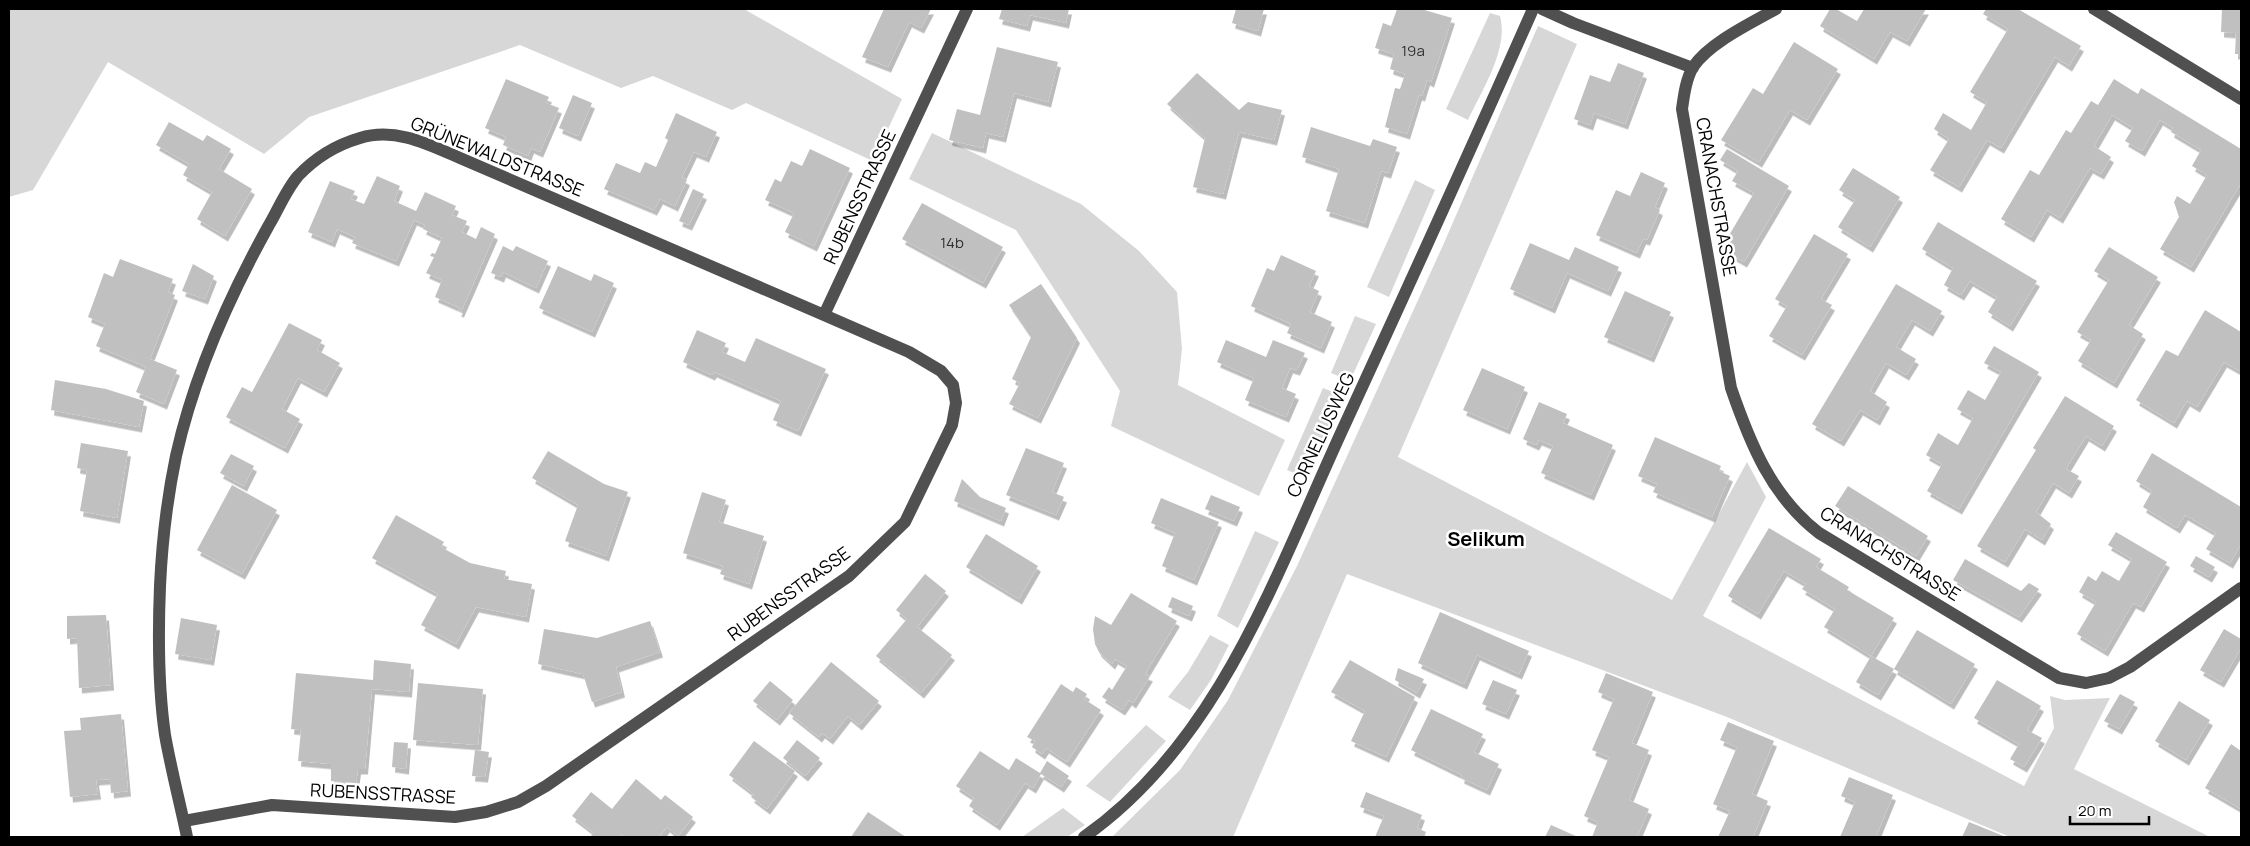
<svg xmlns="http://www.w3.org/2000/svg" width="2250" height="846" font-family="Manrope,sans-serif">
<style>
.green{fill:#d7d7d7}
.building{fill:#c0c0c0;filter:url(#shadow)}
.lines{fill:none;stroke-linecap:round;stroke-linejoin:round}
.minor{stroke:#505050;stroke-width:12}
.labels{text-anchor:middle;stroke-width:5;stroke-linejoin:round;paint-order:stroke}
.number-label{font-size:15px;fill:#303030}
.street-label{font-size:18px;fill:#000;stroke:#fff}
.quarter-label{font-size:20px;font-weight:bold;fill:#000;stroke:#fff}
</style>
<defs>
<filter id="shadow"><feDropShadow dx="3" dy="5.5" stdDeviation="0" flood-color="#0004"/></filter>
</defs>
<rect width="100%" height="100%" fill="#fff"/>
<!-- green -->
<path class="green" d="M9,9H744L902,99L873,161L746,103L732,110L653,76L621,88L520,45L309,117L264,154L108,62L33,190L9,197Z
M1490,13L1500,16C1509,49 1482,90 1468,120L1446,109Z
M1538,26L1577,44L1398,457L1672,600L1747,462L1766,497L1703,616L2024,786L2054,728L2050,696L2065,700L2110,698L2074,769L2210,837H2010L1727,717L1347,574L1233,837H1112L1180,770L1228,700L1297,566L1444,243Z
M932,133L1081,204L1139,251L1177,292L1182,349L1178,385L1285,440L1259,496L1111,426L1120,391L1016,230L909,179Z
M1415,180L1435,190L1389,297L1367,287Z
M1355,316L1376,324L1350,381L1331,373Z
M1323,388L1343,396L1306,478L1287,470Z
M1255,531L1279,542L1238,628L1217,616Z
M1210,635L1229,645L1211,680L1190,710L1168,697L1188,672Z
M1146,725L1166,741L1110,802L1086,786Z
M1063,808L1085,825L1067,837H1022Z"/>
<!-- building -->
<path class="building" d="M884,9H931L921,28L909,22L888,67L862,57Z
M1002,9H1069L1066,23L1030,15L1027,26L999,19Z
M1236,9H1264L1258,31L1232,23Z
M1397,9H1421L1452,18L1431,82L1427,80L1422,96L1419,95L1407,134L1385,127L1395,88L1400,89L1405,74L1390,69L1394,54L1375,48L1383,23L1391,26Z
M1830,9H1836L1857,21L1864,9H1926L1907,41L1890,32L1874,59L1820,26Z
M1986,9H2018L2081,46L2069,66L2055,57L2001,148L1987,140L1959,187L1930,170L1949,139L1934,129L1943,113L1971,130L1987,102L1970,92L2008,29L1983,14Z
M2222,9H2241V54H2235L2236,33L2221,32Z
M1794,42L1838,69L1807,120L1790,110L1759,162L1721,140L1753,88L1763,94Z
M997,47L1058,62L1048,102L1014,93L1003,137L986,133L983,148L949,140L957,109L980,115Z
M1618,63L1644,73L1625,124L1594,113L1590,125L1574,119L1590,75L1610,82Z
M1197,73L1239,110L1248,102L1282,110L1274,140L1239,132L1223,194L1193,187L1205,138L1167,104Z
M506,79L549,97L546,103L559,108L540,152L531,148L528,156L503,145L506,137L485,128Z
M2114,79L2138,94L2141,88L2241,149V183L2191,267L2160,249L2179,217L2174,202L2177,196L2190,204L2207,175L2192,166L2201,150L2171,132L2173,128L2160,120L2142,151L2125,141L2133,128L2112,115L2094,146L2111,157L2101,174L2090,168L2060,218L2047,210L2031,237L2001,219L2030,170L2039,175L2066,130L2071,133L2091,101L2098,105Z
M573,95L592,103L578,136L559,128Z
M676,113L717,132L706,157L694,152L682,177L687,180L675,206L660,199L654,210L604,189L616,163L640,173L645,162L656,167L668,140L665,138Z
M169,122L203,141L207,135L231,149L219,169L252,189L225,236L197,219L212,192L183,175L189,164L156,145Z
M1311,127L1370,146L1373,139L1397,147L1388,173L1381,171L1365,223L1326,211L1339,169L1302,157Z
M810,149L850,168L814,246L785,232L794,213L765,200L775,179L781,182L791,161L802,166Z
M1727,149L1789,186L1744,262L1721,249L1754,193L1732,181L1738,171L1720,160Z
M1853,168L1900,197L1870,247L1838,227L1855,200L1839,190Z
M1641,172L1665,183L1655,207L1660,210L1647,240L1643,239L1637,253L1596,235L1616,190L1630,196Z
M377,176L400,186L394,201L416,211L425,192L456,206L452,215L467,221L462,232L476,239L481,227L495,234L461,312L458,311L460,308L435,297L442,280L426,273L434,257L430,256L432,253L435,254L442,238L423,229L425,225L414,220L396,261L352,243L355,237L337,229L332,242L308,232L330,181L355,191L351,199L364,204Z
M693,189L704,194L689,225L679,221Z
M922,203L1003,247L983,283L902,239Z
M1938,222L2037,281L2010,326L1988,312L1997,297L1970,281L1961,295L1944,285L1953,268L1922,249Z
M1814,234L1848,254L1821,299L1832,305L1802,355L1769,336L1787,306L1775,299Z
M1530,243L1569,260L1575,247L1619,267L1608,291L1567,273L1552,308L1510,289Z
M503,246L513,251L516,246L548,261L536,288L503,272L501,277L491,273Z
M2109,247L2158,277L2129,325L2143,334L2114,383L2078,361L2091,340L2077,332L2109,280L2094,271Z
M1281,255L1316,271L1309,286L1319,291L1310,312L1332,322L1321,348L1287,333L1291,324L1251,306L1267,268L1274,271Z
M120,259L173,279L168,292L175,295L150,359L177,370L164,404L136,392L146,367L96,346L105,324L88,317L104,273L113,277Z
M193,264L214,276L205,299L182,291Z
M558,266L591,281L594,274L614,283L592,332L539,308Z
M1041,284L1077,338L1038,418L1009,404L1020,383L1012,379L1031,337L1009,305Z
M1896,284L1942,311L1930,331L1912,320L1896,347L1916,359L1906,375L1886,363L1870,391L1887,402L1877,420L1860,410L1841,441L1812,424Z
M1625,291L1671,312L1651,357L1604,337Z
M2205,310L2241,332V369L2240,371L2224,362L2197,407L2187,401L2174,423L2136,400L2166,350L2178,356Z
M289,323L322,340L317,350L340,363L324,392L298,378L282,409L300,419L285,448L226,417L242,387L252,392Z
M697,330L726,343L722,352L745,362L756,338L826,369L798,431L773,420L781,401L714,372L712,375L683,362Z
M1226,340L1266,357L1273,340L1305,353L1297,370L1290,368L1282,388L1296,394L1286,417L1245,400L1254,378L1217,362Z
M1994,346L2039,372L1959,509L1927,491L1942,464L1926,455L1938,433L1958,445L1973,418L1957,409L1968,390L1985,400L2001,372L1984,363Z
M1482,368L1525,387L1507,429L1463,410Z
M55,380L106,389L144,401L139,427L51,410Z
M2065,396L2114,426L2102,446L2086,436L2066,469L2079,476L2069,493L2053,483L2036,512L2051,524L2042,540L2025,529L2005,562L1977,546L2036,450L2033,448Z
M1539,402L1567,414L1563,423L1613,445L1591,495L1541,473L1553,446L1539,440L1536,445L1523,439Z
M1655,437L1721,466L1719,471L1730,476L1712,517L1653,492L1657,484L1638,476Z
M81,443L128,451L117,518L80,511L87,470L77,468Z
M1026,448L1064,463L1052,492L1064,497L1056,515L1006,495Z
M548,451L604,484L628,492L606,556L565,541L578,505L532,478Z
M2152,453L2241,507V544L2230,563L2206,549L2216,533L2185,515L2177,528L2143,507L2152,491L2136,481Z
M231,454L254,466L244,486L220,473Z
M962,479L980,497L1006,508L1001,521L954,501Z
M232,485L277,510L242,574L197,550Z
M1848,486L1928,536L1916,556L1835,506Z
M702,492L726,500L719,522L764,536L749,584L720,574L723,566L683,553Z
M1211,495L1240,507L1234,521L1205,509Z
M1161,498L1219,522L1194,580L1162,566L1175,533L1151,523Z
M396,515L444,542L441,547L470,563L506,571L504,579L532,584L526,617L476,607L456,644L421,625L438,594L372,558Z
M1769,528L1821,559L1816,567L1849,587L1847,590L1894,618L1871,656L1824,627L1835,609L1802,589L1806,584L1784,571L1758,614L1728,596Z
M2116,532L2167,562L2141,607L2133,603L2105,651L2077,634L2096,602L2079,592L2088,576L2096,581L2102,571L2119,581L2132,559L2108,545Z
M986,534L1038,566L1019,599L966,567Z
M2196,556L2215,567L2209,577L2190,566Z
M1965,559L2021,591L2029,583L2039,589L2019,617L1953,580Z
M925,574L946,591L917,627L952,655L921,693L876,656L907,619L896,610Z
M1131,593L1177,621L1145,674L1150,676L1133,703L1129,700L1122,710L1102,697L1109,687L1112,690L1127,666L1115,659L1112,664L1099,652L1095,644L1093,629L1095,616L1111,625Z
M1172,597L1193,606L1189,616L1168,607Z
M1440,612L1529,651L1519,674L1477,655L1464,684L1418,663Z
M106,615L111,685L79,688L77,638L67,639V616Z
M181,618L217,625L211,660L175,654Z
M650,621L660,652L616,667L622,692L592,702L583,674L538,664L544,629L597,638Z
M2224,629L2241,639V648L2221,682L2200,670Z
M1917,630L1975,664L1951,704L1894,669Z
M1871,656L1894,669L1878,695L1856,682Z
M374,660L411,664L409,692L372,689L365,769H358L356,783L331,781V764L298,761L301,730L291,729L296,673L373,680Z
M1350,660L1415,697L1386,757L1351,741L1365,711L1331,692Z
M831,662L879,701L859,725L848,716L830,739L822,733L819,737L789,713Z
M1398,668L1424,679L1417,693L1395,680Z
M1606,673L1653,692L1632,743L1649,750L1629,800L1649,809L1637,837H1592L1598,822L1584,816L1609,757L1592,750L1614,699L1598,692Z
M1493,680L1517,690L1506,714L1482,704Z
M1997,680L2041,706L2027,730L2042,738L2024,767L2010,759L2019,744L1974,718Z
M770,681L793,700L777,720L753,701Z
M418,683L483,689L478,745L413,740Z
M1061,684L1073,692L1076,687L1087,694L1084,699L1101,710L1067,762L1046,748L1042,754L1032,747L1035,741L1027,737Z
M2120,694L2135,702L2119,729L2104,721Z
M2179,701L2210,720L2186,760L2155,741Z
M1431,709L1483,734L1474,752L1499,764L1487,790L1461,778L1462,775L1411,750Z
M121,714L128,791L111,793L110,779L96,780L98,794L70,797L64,731L81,730L80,718Z
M1728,722L1774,741L1752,794L1768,801L1753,837H1718L1730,811L1713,804L1737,747L1720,740Z
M797,740L820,758L805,776L783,758Z
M754,741L795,771L767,809L751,797L754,794L729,775Z
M394,742L408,743L406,769L392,767Z
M2231,744L2241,751V809L2205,788Z
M475,750L489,752L485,777L472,776Z
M980,751L1009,770L1016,758L1040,773L1047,761L1069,776L1061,787L1041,774L1033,788L1025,783L997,825L969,806L974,798L956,786Z
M1849,777L1893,795L1876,837H1840L1855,802L1841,796Z
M636,779L661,800L665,795L693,817L678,836L667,827L659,837H625L621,834L619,837H594L591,835L593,832L572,816L591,792L612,809Z
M1366,792L1422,815L1417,828L1426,832L1424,837H1375L1384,816L1360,807Z
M868,812L906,837H851Z
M1969,822L2006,837H1962Z
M1551,825L1578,837H1545Z"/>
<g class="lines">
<!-- minor -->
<path class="minor" d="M1542,9L1573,23L1693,68
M1776,9C1751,23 1709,43 1693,67C1686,79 1684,95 1682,109L1731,388C1750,443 1771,496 1819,533L2059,678L2086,683L2109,678L2130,667L2241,588
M2094,9L2241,99
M184,821L272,805L455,817L486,812L518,802L546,786L849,576L905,522L952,425L956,403L953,385L941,371L909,352L824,315L967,9
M187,837C180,803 171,769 165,735C158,686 158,635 160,586C162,542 167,499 176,456C194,375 229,297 269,225C278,210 286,190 298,176C315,158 336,145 360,138C395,127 428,144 460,158L824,315
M1084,837C1222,740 1277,570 1346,422C1409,285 1472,147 1533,9"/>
</g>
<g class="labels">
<!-- number labels -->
<g class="number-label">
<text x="1413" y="56">19a</text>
<text x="952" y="248">14b</text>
</g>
<!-- street labels -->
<g class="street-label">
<text transform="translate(497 157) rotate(22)" y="6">GRÜNEWALDSTRASSE</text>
<text transform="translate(860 197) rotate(-65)" y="6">RUBENSSTRASSE</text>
<text transform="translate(1716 197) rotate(80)" y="6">CRANACHSTRASSE</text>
<text transform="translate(1321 435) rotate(-65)" y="6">CORNELIUSWEG</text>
<text transform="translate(1890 554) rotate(32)" y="6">CRANACHSTRASSE</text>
<text transform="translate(789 594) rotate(-36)" y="6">RUBENSSTRASSE</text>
<text transform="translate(383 794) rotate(3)" y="6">RUBENSSTRASSE</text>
</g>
<!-- quarter labels -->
<g class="quarter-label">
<text x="1486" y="546">Selikum</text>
</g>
</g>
<!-- border -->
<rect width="2250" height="846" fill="none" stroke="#000000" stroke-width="20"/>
<!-- scale -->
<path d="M2070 816v8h79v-8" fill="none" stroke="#000000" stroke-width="2.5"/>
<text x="2078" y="816" font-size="15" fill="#000000" stroke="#ffffff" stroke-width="4" paint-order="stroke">20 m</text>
</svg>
